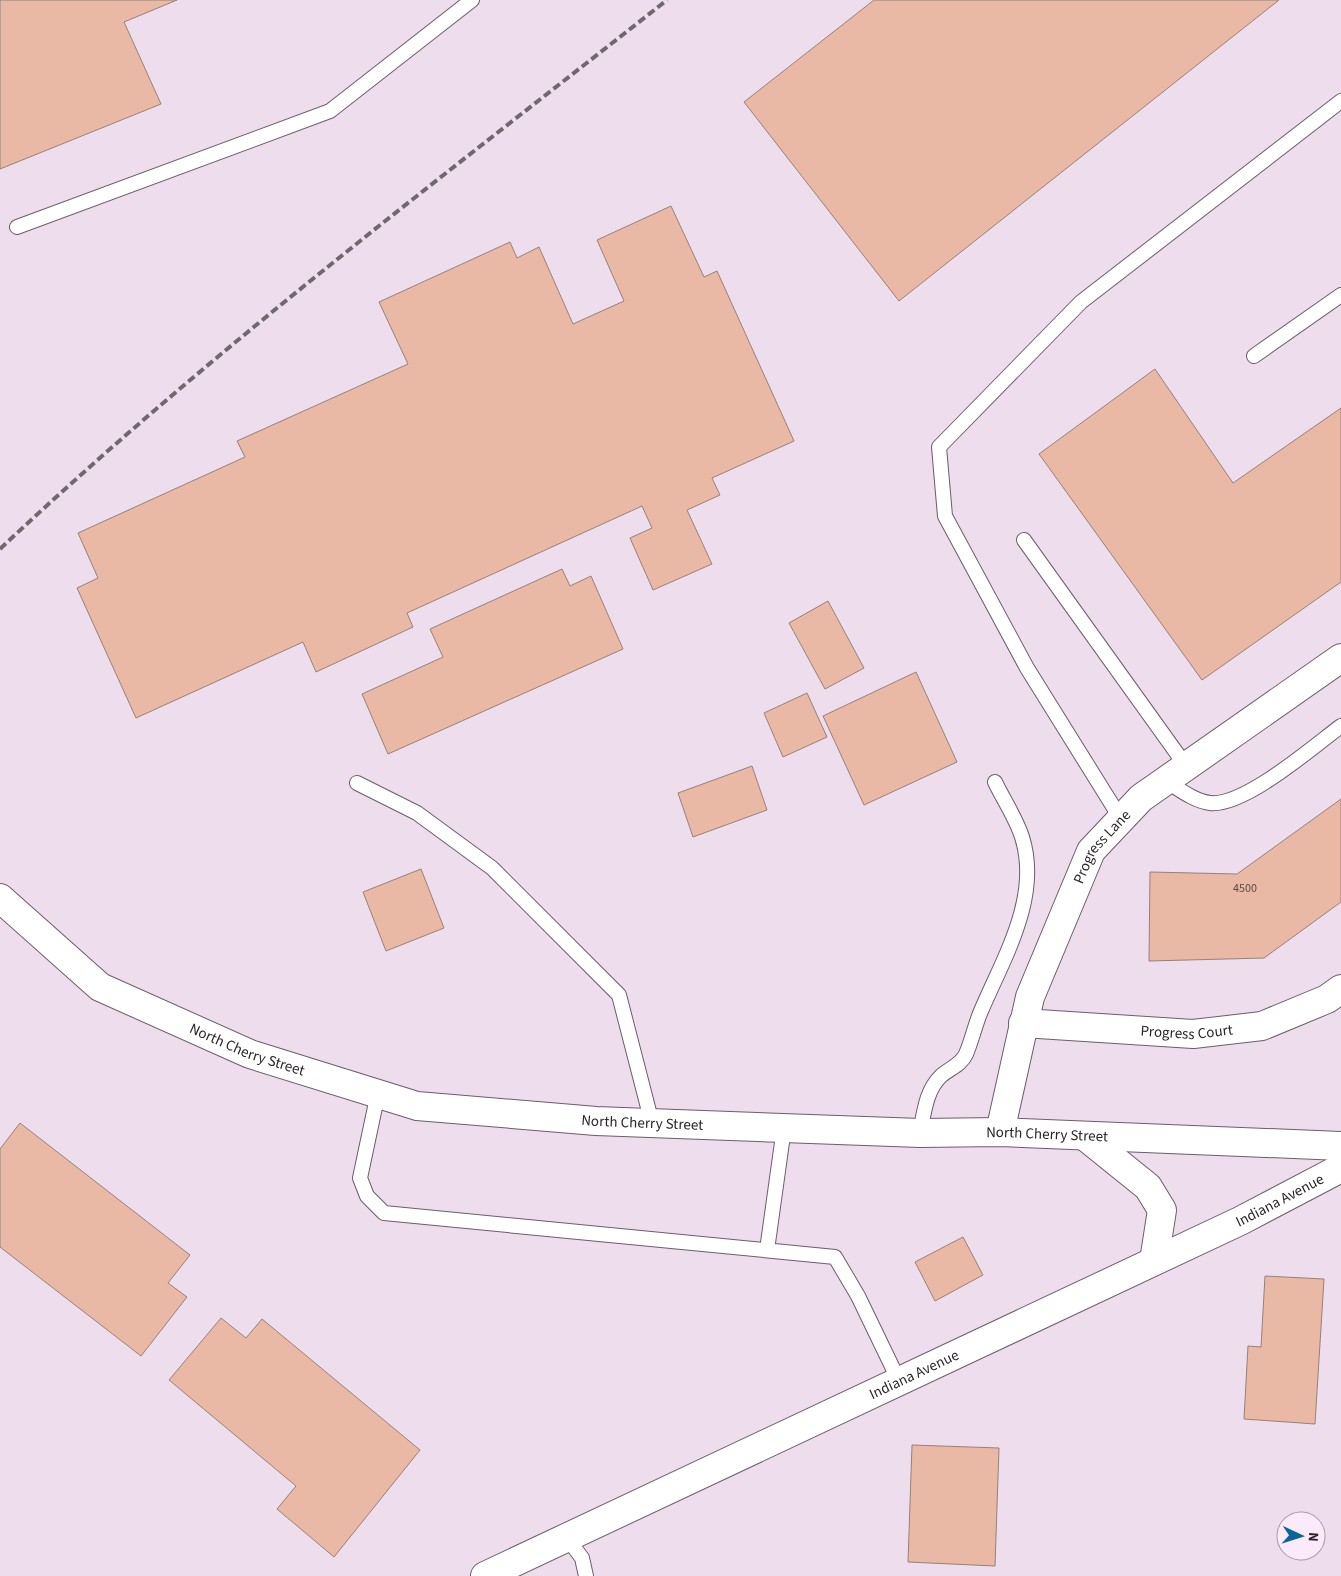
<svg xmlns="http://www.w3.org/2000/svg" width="1341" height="1576" font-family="'Source Sans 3',sans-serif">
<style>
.building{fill:#e9b9a5;stroke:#968179}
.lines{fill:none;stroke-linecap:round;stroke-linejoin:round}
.lane-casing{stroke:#6c5d6b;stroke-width:16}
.street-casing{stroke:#6c5d6b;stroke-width:30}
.secondary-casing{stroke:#6c5d6b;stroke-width:30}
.lane{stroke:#fff;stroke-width:14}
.street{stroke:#fff;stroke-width:28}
.secondary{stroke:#fff;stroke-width:28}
.rail{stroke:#706770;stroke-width:4;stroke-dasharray:8 4;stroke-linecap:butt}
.labels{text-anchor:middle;stroke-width:4;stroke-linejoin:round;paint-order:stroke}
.number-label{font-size:12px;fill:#5a4a4a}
.street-label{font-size:15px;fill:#2b252b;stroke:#fbeafa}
</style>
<rect width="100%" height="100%" fill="#eedded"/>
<!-- building -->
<path class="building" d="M0,0H177L124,22L161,104L0,169Z
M874,0H1279L899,301L744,102Z
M671,206L704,277L717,271L794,441L712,478L720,495L687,510L712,564L653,590L630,538L652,528L642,506L407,613L413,627L316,672L303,642L136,718L77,588L98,578L78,533L245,457L237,441L408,364L379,302L510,242L517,258L539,247L573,324L624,301L597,240Z
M1155,369L1233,483L1341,408V582L1202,680L1039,454Z
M562,569L570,586L591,576L623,649L388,754L362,694L443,657L430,629Z
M828,601L864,668L825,689L789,623Z
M916,672L957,762L864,805L823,716Z
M807,693L827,737L783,757L764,713Z
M752,766L767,810L693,837L678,793Z
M1341,799V902L1264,958L1149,961L1150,872L1237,874Z
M421,869L444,928L386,951L363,892Z
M20,1123L190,1255L168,1283L187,1297L141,1356L0,1247V1149Z
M963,1237L983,1275L935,1301L915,1262Z
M1265,1276L1324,1279L1315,1424L1244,1419L1248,1346L1261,1347Z
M221,1318L246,1338L262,1319L420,1450L334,1557L277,1509L296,1486L169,1380Z
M912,1445L999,1448L995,1566L908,1562Z"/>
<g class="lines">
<defs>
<path id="lane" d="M17,227L330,111L472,0
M1254,356L1341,295
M1024,540L1186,766
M1166,781C1179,789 1194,801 1210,803C1244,807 1314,746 1341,726
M357,783L417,813L492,868L619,995L652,1123
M1121,819L1027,668L945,516L939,447L1081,302L1341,101
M378,1093L360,1178L367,1196L384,1213L835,1257L858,1296L899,1381
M920,1133C924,1113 926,1090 941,1076C950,1068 961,1065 966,1054C972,1040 975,1025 981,1011C1004,957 1041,897 1022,837C1016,818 1003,799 995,782
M767,1250L784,1128
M567,1538L582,1558L586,1576"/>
<g id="street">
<path id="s1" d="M1023,1023L1193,1034L1262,1026L1327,999L1341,989"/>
<path id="s2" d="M1000,1132L1030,997L1091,851L1141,798L1341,658"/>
</g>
<g id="secondary">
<path id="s3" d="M0,898L100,987L250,1054L417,1106L596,1121L920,1133L1000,1132L1341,1146"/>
<path d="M1086,1137L1148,1187L1162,1210L1154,1261"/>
<path id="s4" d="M485,1576L1240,1221L1341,1168"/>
</g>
</defs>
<!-- lane casing -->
<use href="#lane" class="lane-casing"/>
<!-- street casing -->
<use href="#street" class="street-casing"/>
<!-- secondary casing -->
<use href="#secondary" class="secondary-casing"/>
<!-- lane -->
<use href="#lane" class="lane"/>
<!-- street -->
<use href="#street" class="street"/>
<!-- secondary -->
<use href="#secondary" class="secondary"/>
<!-- rail -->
<path class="rail" d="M0,549C209,352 441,178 667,0"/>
</g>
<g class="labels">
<!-- number labels -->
<g class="number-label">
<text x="1245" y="892">4500</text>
</g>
<!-- street labels -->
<g class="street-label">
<text dy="5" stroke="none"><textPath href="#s2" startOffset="306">Progress Lane</textPath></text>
<text dy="5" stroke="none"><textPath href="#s1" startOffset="164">Progress Court</textPath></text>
<text dy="5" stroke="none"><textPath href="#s3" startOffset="294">North Cherry Street</textPath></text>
<text dy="5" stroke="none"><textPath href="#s3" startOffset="699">North Cherry Street</textPath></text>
<text dy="5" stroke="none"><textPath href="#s3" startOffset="1104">North Cherry Street</textPath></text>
<text dy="5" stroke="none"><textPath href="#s4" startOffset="879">Indiana Avenue</textPath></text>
<text dy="5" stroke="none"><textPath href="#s4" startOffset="474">Indiana Avenue</textPath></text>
</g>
</g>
<!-- north arrow -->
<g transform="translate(1301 1536) rotate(94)"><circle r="24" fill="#fbeafa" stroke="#a89ba7"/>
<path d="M0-4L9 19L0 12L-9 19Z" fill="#0b6595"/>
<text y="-8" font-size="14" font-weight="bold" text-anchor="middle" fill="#2b252b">N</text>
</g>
</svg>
